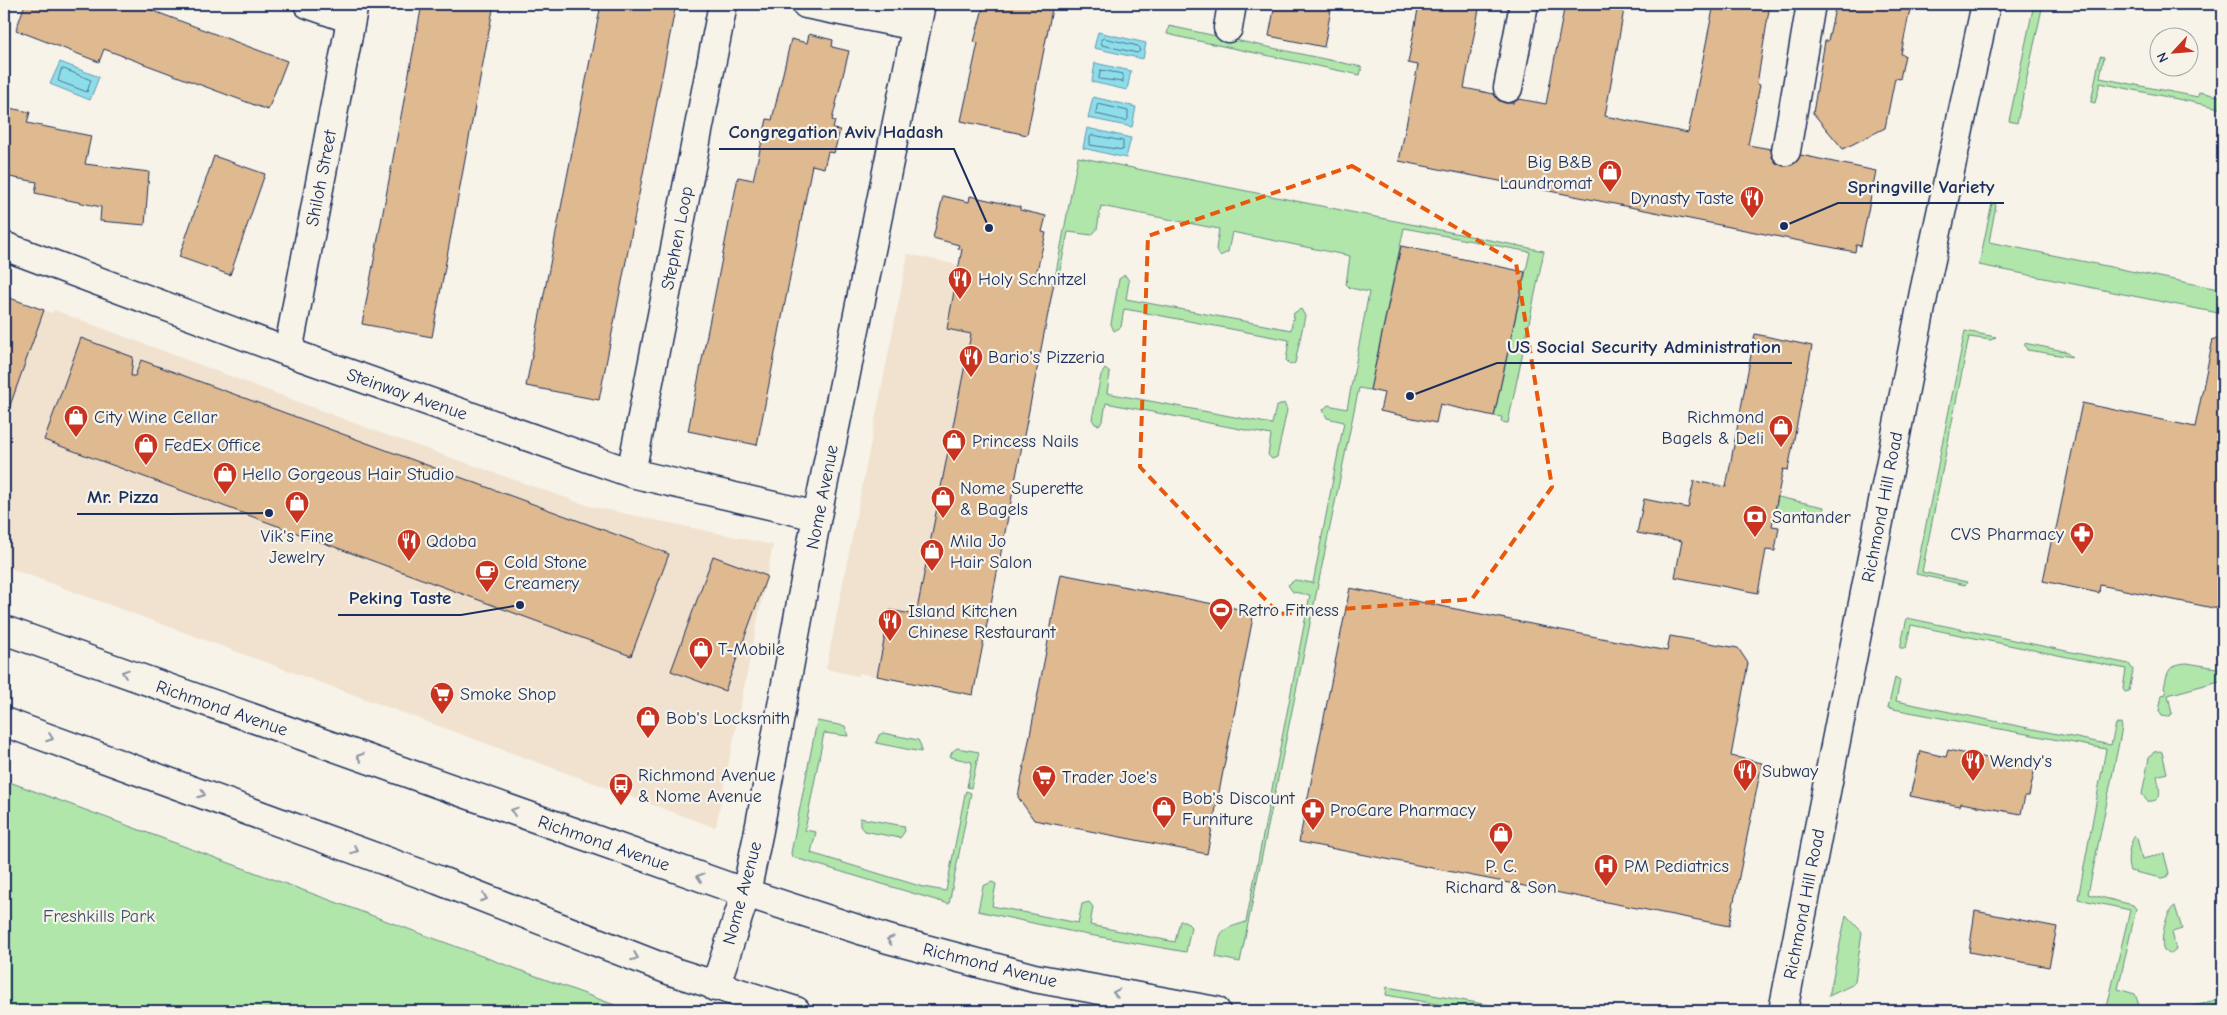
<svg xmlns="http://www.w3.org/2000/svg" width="2227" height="1015" font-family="'Comic Neue',sans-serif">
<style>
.built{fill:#f0e2ce}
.green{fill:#b0e6a9;stroke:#668a84}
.water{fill:#8edeea;stroke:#6098b2}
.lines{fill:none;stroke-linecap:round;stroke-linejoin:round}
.shore{stroke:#497596;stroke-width:1}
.building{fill:#dfb990;stroke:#1b2f5e}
.minor-casing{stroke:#1b2f5e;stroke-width:31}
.major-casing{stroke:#1b2f5e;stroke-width:31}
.minor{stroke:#f7f3e8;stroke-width:28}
.major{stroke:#f7f3e8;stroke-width:28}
.oneway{stroke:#8991a3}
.marked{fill:none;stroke:#e8590c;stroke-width:4;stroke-dasharray:10 6;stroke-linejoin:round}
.labels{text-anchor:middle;stroke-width:4.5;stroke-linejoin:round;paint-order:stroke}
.poi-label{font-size:18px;fill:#1b2f5e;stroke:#f7f3e8;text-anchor:start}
.street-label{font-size:18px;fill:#1b2f5e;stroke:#f7f3e8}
.park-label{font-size:18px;fill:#39546d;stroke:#f7f3e8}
.leader{fill:none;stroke:#1b2f5e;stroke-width:2}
.callout-dot{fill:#1b2f5e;stroke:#f7f3e8;stroke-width:2}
.callout-label{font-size:19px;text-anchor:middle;font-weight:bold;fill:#1b2f5e;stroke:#f7f3e8;stroke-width:4.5;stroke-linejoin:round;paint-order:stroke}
</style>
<rect width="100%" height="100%" fill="#f7f3e8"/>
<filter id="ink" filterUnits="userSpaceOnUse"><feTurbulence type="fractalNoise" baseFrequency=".02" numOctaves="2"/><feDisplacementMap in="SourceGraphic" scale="10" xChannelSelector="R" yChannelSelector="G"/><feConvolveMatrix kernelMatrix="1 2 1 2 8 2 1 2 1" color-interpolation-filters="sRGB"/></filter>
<g filter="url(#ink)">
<!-- built -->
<path class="built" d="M908,254L959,265L1020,456L973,695L859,673L858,676L826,669Z
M4,296L52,313L54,310L378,432L589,506L773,545L716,826L713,827L640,800L4,566Z"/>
<!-- green -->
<path class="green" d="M2034,4H2043L2017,123L2009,121Z
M1169,26L1362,67L1360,75L1189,39L1167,34Z
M2100,56L2104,57L2100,78L2198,97L2199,92L2223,97V131L2219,130L2223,109L2211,106L2100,83L2095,103L2091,102Z
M1078,157L1544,251L1508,423L1501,422L1502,417L1494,416L1530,252L1404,228L1370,390L1359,388L1355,406L1240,962L1216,957C1221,929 1218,931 1246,922L1310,595L1293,592L1288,585L1295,580L1313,583L1344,422L1327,418L1323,410L1328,405L1347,409L1369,292L1350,288L1346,284L1350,256L1232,232L1228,252L1220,256L1216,249L1219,229L1101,206L1097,229L1092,235L1068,232L1057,284L1054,283Z
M1992,203L1996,205L1989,242L2223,290V314L1979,265Z
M1125,275L1129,281L1126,299L1291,330L1294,313L1301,309L1305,316L1295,363L1290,365L1286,361L1289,340L1136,311L1124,309L1121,327L1114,331L1111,324L1119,279Z
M1965,331L1996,337L1991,340L1969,337L1922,572L1967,582L1965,585L1916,574Z
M2024,343L2064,351L2072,357L2027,350Z
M1105,369L1110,373L1107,393L1272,424L1276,407L1284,403L1287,410L1277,457L1272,459L1268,455L1271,435L1106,403L1103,420L1099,425L1095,424L1092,419L1101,375Z
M1778,497L1824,507L1823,511L1781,516L1775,513Z
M1907,618L2129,664L2133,670L2129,691L2125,692L2123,689L2126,669L1911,625L1906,648H1900Z
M2187,663L2223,669V680L2168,695L2172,714L2167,717L2162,716L2159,711L2162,694L2165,695L2167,690L2164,689C2167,672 2168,664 2187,663Z
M1895,678L1900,681L1896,701L2111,745L2116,724L2121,723L2122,728L2088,894L2133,905L2136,909L2118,989L2135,994L2141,1011H2106L2130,910L2078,899L2106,749L1888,708Z
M817,721L845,726L848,736L824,733L805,830L816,832L811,853L923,887L946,891L965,794L966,791L971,793L949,904L792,857L791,853Z
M883,733L918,740L921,746V752L876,743L879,735Z
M957,748L979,752L971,788L967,787L972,762L950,757L952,752Z
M2160,751L2162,752L2167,773L2157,776C2159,787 2165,803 2147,801L2142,794L2149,758L2154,752Z
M4,780L631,1011H4Z
M860,818L904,826L905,831L900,838L864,831L860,826Z
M2135,836L2137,838L2142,859L2164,854L2169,873L2167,877L2162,878L2130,871C2126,863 2129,843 2135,836Z
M992,882L996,884L992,906L1078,923L1082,904L1089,902L1093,907L1090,925L1175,942L1180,921H1185L1191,927L1186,952L1078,933L978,911L983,886Z
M2175,906L2182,929L2172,932L2176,949L2170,954L2164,951C2159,943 2166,910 2175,906Z
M1846,915L1862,932L1855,981L1852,985L1829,996Z
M1387,987L1506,1008L1526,1011H1476L1386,995Z
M2223,999V1004L2192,1011H2173Z"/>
<!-- water -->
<path class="water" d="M1098,32L1146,43L1143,59L1094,48Z
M60,62L99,77L90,100L50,84Z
M1095,63L1131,71L1127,90L1092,82Z
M1093,97L1136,107L1132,127L1088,118Z
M1087,128L1131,138L1126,158L1083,148Z"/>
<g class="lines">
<!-- shore -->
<path class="shore" d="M1104,38L1138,46L1140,51L1137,53L1102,45L1101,40Z
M64,69L91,80L87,92L58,81L61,70Z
M1101,70L1123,74V82L1099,79Z
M1098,104L1128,111V119L1126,121L1096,114Z
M1093,135L1123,141V150L1090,145V137Z"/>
</g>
<!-- building -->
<path class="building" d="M25,4H135L287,61L268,110L104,49L99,62L16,30Z
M422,4H494L432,337L362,324Z
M601,4H676L599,400L526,386Z
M984,4H1053L1027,135L961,121L978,43L974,42Z
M1275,4H1332L1324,47L1269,36Z
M1419,4H1480L1464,88L1494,94L1498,100L1505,103H1513L1519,99L1546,104L1565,4H1625L1605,116L1688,133L1714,4H1770L1757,84L1760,85L1748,145L1771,149L1772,157L1776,163L1783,166L1792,165L1801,155L1876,171L1861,246L1856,245L1855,252L1399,161L1418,65L1408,63Z
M1836,4H1911L1901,54L1905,55L1900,79L1895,78L1885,128L1843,149L1813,113L1825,41H1828Z
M809,34L833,40L832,47L849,51L832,120L835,121L833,129L840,130L834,153L828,152L824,168L812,165L757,445L688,431L738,177L753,180L767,119L772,120L791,39L807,43Z
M4,107L30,112L27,123L91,136L85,164L149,172L145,225L100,221L101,207L35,193L37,182L4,176Z
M214,156L265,174L230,275L179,257Z
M943,196L969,202L970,196L1020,207V210L1046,216L1042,232L1046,233L1035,279L1054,283L973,695L877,676L890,610L916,615L971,334L947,329L962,249L958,248L959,245L933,238Z
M1401,246L1525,272L1494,416L1440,404L1436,423L1380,411L1384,393L1370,390Z
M4,296L44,310L7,414L4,413Z
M1755,334L1812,346L1788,470L1783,469L1772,526L1779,527L1775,551L1766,550L1758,593L1675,577L1682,541L1637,533L1644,499L1688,508L1694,481L1726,487Z
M81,338L133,357L131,376H135L141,360L669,554L631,656L44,440Z
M2213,339L2223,340V610L2100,585L2099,593L2043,581L2053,533L2055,534L2082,403L2195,427Z
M713,556L767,576L725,691L671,671Z
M1061,574L1254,612L1207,854L1034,820L1018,797Z
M1350,588L1667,651L1670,636L1738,648L1748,663L1731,756L1762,763L1729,926L1299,842Z
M1948,750L2035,768L2029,796H2025L2021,814L1961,803L1960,806L1910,796L1920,751L1946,757Z
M1975,911L2057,927L2049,967L1969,952Z"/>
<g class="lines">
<defs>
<path id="minor" d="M308,4L351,19
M806,4L916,26
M1228,28L1232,4
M1508,88L1524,4
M1786,151L1811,4
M4,246L288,352L631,473L817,516
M288,352L354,4
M631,473L723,4
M715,987L746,893L759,830L817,516L921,4
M1783,1011L1924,292L1986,4"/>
<path id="major" d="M4,630L746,893L888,939L1034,978L1216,1011
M4,722L438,880L674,972L796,1011"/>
</defs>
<!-- minor casing -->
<use href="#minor" class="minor-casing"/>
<!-- major casing -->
<use href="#major" class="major-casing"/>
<!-- minor -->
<use href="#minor" class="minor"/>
<!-- major -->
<use href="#major" class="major"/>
</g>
<!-- one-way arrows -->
<defs><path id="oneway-chevron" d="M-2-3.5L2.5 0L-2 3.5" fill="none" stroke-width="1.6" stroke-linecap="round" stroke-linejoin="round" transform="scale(1.25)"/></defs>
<g class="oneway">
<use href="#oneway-chevron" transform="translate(125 673) rotate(-161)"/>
<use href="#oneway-chevron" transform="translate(50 738) rotate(20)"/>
<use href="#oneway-chevron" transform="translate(360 757) rotate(-161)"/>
<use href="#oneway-chevron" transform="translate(202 794) rotate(20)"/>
<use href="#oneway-chevron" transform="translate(514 811) rotate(-161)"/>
<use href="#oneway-chevron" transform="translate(355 850) rotate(20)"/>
<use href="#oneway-chevron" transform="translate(700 877) rotate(-161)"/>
<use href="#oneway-chevron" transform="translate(484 898) rotate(21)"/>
<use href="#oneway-chevron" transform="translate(890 940) rotate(-165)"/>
<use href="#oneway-chevron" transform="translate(635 957) rotate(21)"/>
<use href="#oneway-chevron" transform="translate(1116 993) rotate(-170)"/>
</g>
</g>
<!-- marked area -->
<path class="marked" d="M1352,166L1516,263L1552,487L1472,599L1279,614L1140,467L1148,236Z"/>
<!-- icons -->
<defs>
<symbol id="shop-pin" viewBox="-11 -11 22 30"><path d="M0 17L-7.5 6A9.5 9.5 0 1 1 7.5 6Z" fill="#c8321e" stroke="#f7f3e8"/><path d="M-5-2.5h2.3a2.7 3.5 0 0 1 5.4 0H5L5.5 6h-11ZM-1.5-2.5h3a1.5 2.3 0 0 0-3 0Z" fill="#fff"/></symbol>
<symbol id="restaurant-pin" viewBox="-11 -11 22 30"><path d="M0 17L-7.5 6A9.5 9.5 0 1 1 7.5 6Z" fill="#c8321e" stroke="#f7f3e8"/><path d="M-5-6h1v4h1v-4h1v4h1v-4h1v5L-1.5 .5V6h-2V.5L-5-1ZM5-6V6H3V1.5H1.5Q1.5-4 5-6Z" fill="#fff"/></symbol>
<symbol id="bank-pin" viewBox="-11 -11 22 30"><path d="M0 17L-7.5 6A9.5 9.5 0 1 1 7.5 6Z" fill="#c8321e" stroke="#f7f3e8"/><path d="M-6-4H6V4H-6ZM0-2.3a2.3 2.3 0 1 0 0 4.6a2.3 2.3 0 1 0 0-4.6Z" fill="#fff"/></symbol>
<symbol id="pharmacy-pin" viewBox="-11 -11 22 30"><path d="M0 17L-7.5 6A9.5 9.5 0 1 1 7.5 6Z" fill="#c8321e" stroke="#f7f3e8"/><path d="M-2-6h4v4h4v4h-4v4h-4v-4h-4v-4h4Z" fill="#fff"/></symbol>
<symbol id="cafe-pin" viewBox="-11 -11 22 30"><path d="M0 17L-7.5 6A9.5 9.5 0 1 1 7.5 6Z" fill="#c8321e" stroke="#f7f3e8"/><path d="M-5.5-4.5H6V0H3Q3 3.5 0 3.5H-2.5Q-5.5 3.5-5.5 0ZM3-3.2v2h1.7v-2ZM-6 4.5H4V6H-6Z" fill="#fff"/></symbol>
<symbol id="stadium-pin" viewBox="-11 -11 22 30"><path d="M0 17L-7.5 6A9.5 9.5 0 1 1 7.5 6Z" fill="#c8321e" stroke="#f7f3e8"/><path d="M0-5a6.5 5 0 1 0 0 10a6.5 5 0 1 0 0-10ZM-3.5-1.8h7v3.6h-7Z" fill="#fff"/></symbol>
<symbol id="supermarket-pin" viewBox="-11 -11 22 30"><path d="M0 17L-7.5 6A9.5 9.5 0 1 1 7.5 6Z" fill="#c8321e" stroke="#f7f3e8"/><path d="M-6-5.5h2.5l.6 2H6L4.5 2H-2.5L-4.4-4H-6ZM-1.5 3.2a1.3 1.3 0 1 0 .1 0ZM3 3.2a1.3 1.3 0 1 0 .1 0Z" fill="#fff"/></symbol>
<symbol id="bus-pin" viewBox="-11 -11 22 30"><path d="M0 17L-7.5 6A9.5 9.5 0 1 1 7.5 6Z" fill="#c8321e" stroke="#f7f3e8"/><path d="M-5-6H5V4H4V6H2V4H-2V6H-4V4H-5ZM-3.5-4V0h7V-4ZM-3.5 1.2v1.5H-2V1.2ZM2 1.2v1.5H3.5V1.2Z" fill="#fff"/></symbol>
<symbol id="hospital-pin" viewBox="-11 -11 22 30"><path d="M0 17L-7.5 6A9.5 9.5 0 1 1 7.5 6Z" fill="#c8321e" stroke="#f7f3e8"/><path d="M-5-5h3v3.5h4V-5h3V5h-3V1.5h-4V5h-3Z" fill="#fff"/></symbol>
</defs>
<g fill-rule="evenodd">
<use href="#shop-pin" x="1596" y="158" width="28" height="38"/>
<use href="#restaurant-pin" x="1738" y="184" width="28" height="38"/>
<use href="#restaurant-pin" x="946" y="265" width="28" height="38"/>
<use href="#restaurant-pin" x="957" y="343" width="28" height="38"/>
<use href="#shop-pin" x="62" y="403" width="28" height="38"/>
<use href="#shop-pin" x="1767" y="413" width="28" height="38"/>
<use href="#shop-pin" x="940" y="427" width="28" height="38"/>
<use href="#shop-pin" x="132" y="431" width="28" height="38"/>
<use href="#shop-pin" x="211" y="460" width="28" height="38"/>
<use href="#shop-pin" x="929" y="484" width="28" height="38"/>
<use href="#shop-pin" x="283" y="489" width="28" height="38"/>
<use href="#bank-pin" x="1741" y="503" width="28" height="38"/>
<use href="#pharmacy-pin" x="2068" y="520" width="28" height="38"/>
<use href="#restaurant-pin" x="395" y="527" width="28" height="38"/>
<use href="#shop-pin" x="918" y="537" width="28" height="38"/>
<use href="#cafe-pin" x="473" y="558" width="28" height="38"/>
<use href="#stadium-pin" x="1207" y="596" width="28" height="38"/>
<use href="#restaurant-pin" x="876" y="607" width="28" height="38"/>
<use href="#shop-pin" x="687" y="635" width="28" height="38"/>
<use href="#supermarket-pin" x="428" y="680" width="28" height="38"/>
<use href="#shop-pin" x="634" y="704" width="28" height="38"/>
<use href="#restaurant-pin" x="1959" y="747" width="28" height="38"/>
<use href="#restaurant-pin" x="1731" y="757" width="28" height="38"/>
<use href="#supermarket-pin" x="1030" y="763" width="28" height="38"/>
<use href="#bus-pin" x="607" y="771" width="28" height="38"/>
<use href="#shop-pin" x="1150" y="794" width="28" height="38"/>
<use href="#pharmacy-pin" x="1299" y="796" width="28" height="38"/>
<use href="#shop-pin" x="1487" y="820" width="28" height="38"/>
<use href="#hospital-pin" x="1592" y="852" width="28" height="38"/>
</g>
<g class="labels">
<!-- poi labels -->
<g class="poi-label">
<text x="1592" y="168" text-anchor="end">Big B&amp;B<tspan x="1592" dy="21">Laundromat</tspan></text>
<text x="1734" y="204" text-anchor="end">Dynasty Taste</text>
<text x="978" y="285">Holy Schnitzel</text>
<text x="988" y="363">Bario's Pizzeria</text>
<text x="94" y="423">City Wine Cellar</text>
<text x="1764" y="423" text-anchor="end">Richmond<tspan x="1764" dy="21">Bagels &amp; Deli</tspan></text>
<text x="972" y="447">Princess Nails</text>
<text x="164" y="451">FedEx Office</text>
<text x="242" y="480">Hello Gorgeous Hair Studio</text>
<text x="960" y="494">Nome Superette<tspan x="960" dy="21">&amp; Bagels</tspan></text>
<text x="1772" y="523">Santander</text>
<text x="2064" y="540" text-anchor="end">CVS Pharmacy</text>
<text x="297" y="542" text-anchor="middle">Vik's Fine<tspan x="297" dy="21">Jewelry</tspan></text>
<text x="426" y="547">Qdoba</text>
<text x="950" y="547">Mila Jo<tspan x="950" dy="21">Hair Salon</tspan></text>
<text x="504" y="568">Cold Stone<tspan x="504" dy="21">Creamery</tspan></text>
<text x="1238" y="616">Retro Fitness</text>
<text x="908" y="617">Island Kitchen<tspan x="908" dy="21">Chinese Restaurant</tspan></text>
<text x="718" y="655">T-Mobile</text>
<text x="460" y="700">Smoke Shop</text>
<text x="666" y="724">Bob's Locksmith</text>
<text x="1990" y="767">Wendy's</text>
<text x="1762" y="777">Subway</text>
<text x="638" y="781">Richmond Avenue<tspan x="638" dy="21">&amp; Nome Avenue</tspan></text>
<text x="1062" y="783">Trader Joe's</text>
<text x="1182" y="804">Bob's Discount<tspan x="1182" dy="21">Furniture</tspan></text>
<text x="1330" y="816">ProCare Pharmacy</text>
<text x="1501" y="872" text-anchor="middle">P. C.<tspan x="1501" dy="21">Richard &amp; Son</tspan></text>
<text x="1624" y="872">PM Pediatrics</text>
</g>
<!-- street labels -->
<g class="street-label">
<text transform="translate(321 178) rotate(-79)" y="6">Shiloh Street</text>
<text transform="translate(677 238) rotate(-79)" y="6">Stephen Loop</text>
<text transform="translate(407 394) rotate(19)" y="6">Steinway Avenue</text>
<text transform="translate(822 497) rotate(-79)" y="6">Nome Avenue</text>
<text transform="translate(1882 507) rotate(-79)" y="6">Richmond Hill Road</text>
<text transform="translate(222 708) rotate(19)" y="6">Richmond Avenue</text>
<text transform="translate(604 843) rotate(19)" y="6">Richmond Avenue</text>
<text transform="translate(742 893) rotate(-75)" y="6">Nome Avenue</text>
<text transform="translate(1804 904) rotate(-79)" y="6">Richmond Hill Road</text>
<text transform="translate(990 965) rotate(14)" y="6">Richmond Avenue</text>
</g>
<!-- park labels -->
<g class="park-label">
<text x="99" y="922">Freshkills Park</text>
</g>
</g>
<!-- callouts -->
<path class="leader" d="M989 228L954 149H719M1784 226L1838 203H2004M1410 396L1497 363H1792M269 513L169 514H77M520 605L461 615H338"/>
<g class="callout-dot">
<circle cx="989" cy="228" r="5"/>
<circle cx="1784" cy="226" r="5"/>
<circle cx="1410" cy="396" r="5"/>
<circle cx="269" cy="513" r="5"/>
<circle cx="520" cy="605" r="5"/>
</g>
<g class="callout-label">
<text x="836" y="138">Congregation Aviv Hadash</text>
<text x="1921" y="193">Springville Variety</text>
<text x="1644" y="353">US Social Security Administration</text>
<text x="123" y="503">Mr. Pizza</text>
<text x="400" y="604">Peking Taste</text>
</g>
<!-- margin -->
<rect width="2227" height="1015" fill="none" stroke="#f7f3e8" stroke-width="20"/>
<rect x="10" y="10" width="2207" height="995" fill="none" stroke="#1b2f5e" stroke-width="2" filter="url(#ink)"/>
<!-- north arrow -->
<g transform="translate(2174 52) rotate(244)"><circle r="24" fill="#f7f3e8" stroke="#9fa5b1"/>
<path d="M0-4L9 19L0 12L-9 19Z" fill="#c8321e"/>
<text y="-8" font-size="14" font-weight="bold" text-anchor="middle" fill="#1b2f5e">N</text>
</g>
</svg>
